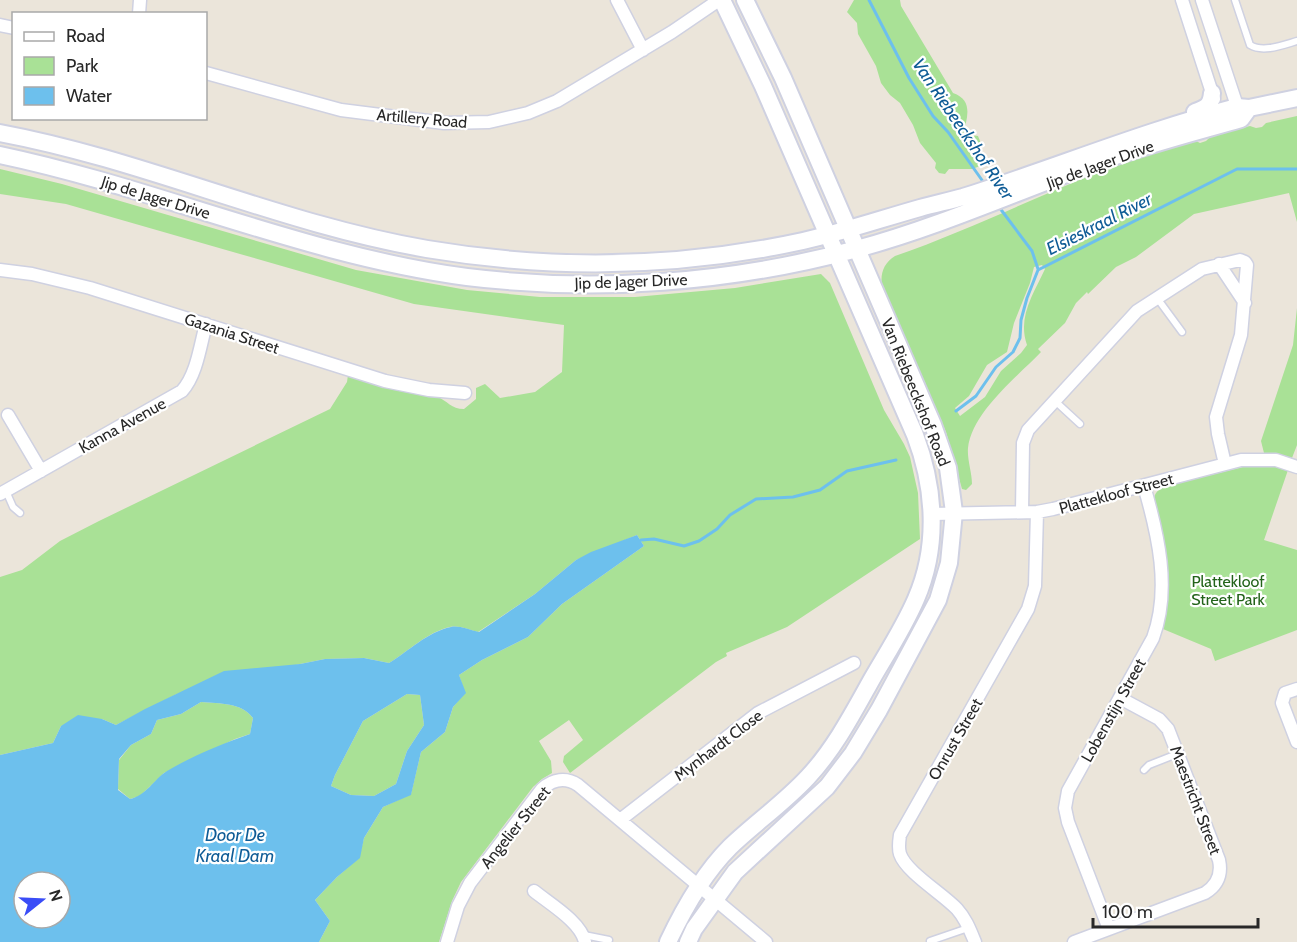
<svg xmlns="http://www.w3.org/2000/svg" width="1297" height="942" font-family="Cabin,sans-serif">
<style>
.green{fill:#a9e196;fill-rule:evenodd}
.water{fill:#6dc0ed;fill-rule:evenodd}
.lines{fill:none;stroke-linecap:round;stroke-linejoin:round}
.stream{stroke:#6dc0ed;stroke-width:3}
.lane-casing{stroke:#cfd1e1;stroke-width:9}
.street-casing{stroke:#cfd1e1;stroke-width:15}
.secondary-casing{stroke:#cfd1e1;stroke-width:20}
.lane{stroke:#fff;stroke-width:6}
.street{stroke:#fff;stroke-width:12}
.secondary{stroke:#fff;stroke-width:16}
.labels{text-anchor:middle;stroke-width:4.5;stroke-linejoin:round;paint-order:stroke}
.street-label{font-size:16px;fill:#282828;stroke:#fff}
.park-label{font-size:16px;fill:#23631a;stroke:#fff}
.water-label{font-size:18px;font-style:italic;fill:#0f5c96;stroke:#fff}
</style>
<rect width="100%" height="100%" fill="#ebe5da"/>
<!-- green -->
<path class="green" d="M854,0H900L901,6L953,93C974,100 967,119 963,134L978,136L982,146L980,152L986,160L983,165L972,169H949L945,174L939,173L935,168L936,163L920,143L913,125L900,103L890,95L881,83L876,66L858,34L857,23L847,12Z
M1297,116V222L1289,193L1194,214L1136,257L1116,267L1088,294L1087,292L1076,303L1065,323L1038,349L1041,352C1017,377 972,412 968,448C967,459 972,473 972,484L966,490L962,489L946,432L882,286C880,273 884,263 895,256C953,236 1008,210 1065,186C1107,168 1151,153 1194,140L1200,143L1206,141L1211,136L1250,126L1256,128L1262,127L1266,123ZM1042,265L1045,269C1034,293 1017,317 1027,345L1021,353L1001,371L985,397L960,416L955,408L969,396L987,365L1007,352L1014,323L1030,283L1034,267Z
M0,169L62,184L356,270L467,290L540,297H635L735,288L821,274L830,283L884,410L904,444L910,457L918,493L920,539L787,627L726,653L727,656L716,662L570,773L563,762L564,756L583,740L569,720L539,741L551,761L552,773L542,779L533,787L461,882L452,901L439,942H319L330,921L315,900L337,877L359,858L364,838L383,807L411,794L421,752L445,732L453,707L465,693L459,675L482,660L528,637L562,604L644,546L637,535L576,560L535,594L478,632C470,630 458,625 450,627C427,632 409,651 389,663L364,658L325,659L300,664L177,694L116,725L102,719L61,726L53,743L0,755V577L22,570L60,541L99,521L330,409L347,382L348,375L436,396C448,401 451,409 464,409L476,399V388L485,384L500,398L535,392L562,372L564,325L414,304L66,204L0,194Z
M1297,308V445L1292,458L1264,453L1261,441L1293,345Z
M1247,466H1272L1288,470L1264,540L1297,550V630L1215,661L1211,649L1163,629C1166,602 1168,572 1164,545C1162,531 1153,515 1154,500C1154,493 1159,489 1165,486Z
M407,694L420,695L424,725L407,751L396,784L374,796L351,795L331,786L335,775L363,721Z
M201,702C220,704 241,702 253,718L250,734L235,739L164,773L140,796L130,799L118,789L119,760L131,745L151,734L157,720L181,714Z"/>
<!-- water -->
<path class="water" d="M637,535L644,546L562,604L528,637L482,660L459,675L466,693L453,707L445,732L421,752L411,795L383,807L364,838L360,858L337,877L315,900L330,921L319,942H0V755L53,743L61,726L78,715L102,719L116,725L145,709L224,671L300,664L325,659L364,658L389,663C409,651 427,632 451,627C458,625 470,630 479,632L535,594L576,560L591,552ZM407,694L420,695L424,725L407,751L396,784L374,796L351,795L331,786L335,775L363,721ZM201,702C220,704 241,702 253,718L250,734C222,744 192,756 167,771C153,780 147,795 130,799L118,790L119,759L131,745L151,734L157,720L181,714ZM24,882H60V918H24Z"/>
<g class="lines">
<!-- stream -->
<path class="stream" d="M869,0L909,78L933,116L948,132L984,183
M999,207L1032,251L1038,269
M956,411L976,396L996,367L1013,352L1020,338L1021,320L1027,298L1038,270L1237,169H1297
M641,540L654,539L684,546L699,541L717,529L730,515L756,499L793,497L820,490L847,471L896,460"/>
<defs>
<path id="lane" d="M1235,0L1250,45C1263,53 1283,45 1297,41
M1157,298L1182,332
M1055,401L1080,424
M6,491L13,507L20,513
M1144,770L1149,765L1177,754
M584,935L609,940
M930,941L968,928"/>
<path id="street" d="M617,0L643,50
M1182,0L1214,99
M1202,0L1240,115
M139,14L140,0
M0,25L14,28
M206,73L341,110L444,123L489,122L528,113L557,101L672,32L719,0
M1219,264L1245,303
M0,270L32,274L90,288L385,381L429,390L465,393
M8,415L41,471
M0,494L182,391C197,374 200,346 206,324
M1022,512L1023,443L1028,430L1137,311L1202,269L1240,260L1245,262L1247,265L1241,335L1216,417L1218,434L1225,464
M932,514L1037,512L1053,509L1241,460H1276L1297,467
M1297,689L1285,693L1282,703L1297,742
M620,820L758,713L854,663
M534,891C550,904 581,922 585,942
M1109,929L1068,822L1065,808L1068,791L1153,638C1171,589 1158,534 1144,486
M447,942L458,906L470,883L542,789C553,779 566,777 578,785L766,942
M975,942C970,930 966,919 957,909C943,894 906,872 900,854C898,848 899,842 900,835L1028,609L1035,586L1037,512
M1074,942L1205,893C1218,885 1222,874 1219,860L1168,729L1159,719L1120,698"/>
<path id="secondary" d="M1195,112C1207,108 1211,105 1212,93
M0,133C145,160 281,224 427,249C551,270 679,268 803,241C843,232 881,219 920,208C934,204 949,201 963,197C1055,168 1144,131 1237,107L1249,108L1297,98
M0,155C157,188 307,256 467,277C597,293 731,283 857,249C938,227 1014,193 1093,164C1141,146 1192,133 1241,119L1249,108
M668,942C684,908 704,873 730,847C755,823 784,803 808,777C835,748 853,713 872,679C887,653 904,627 916,599C939,546 935,488 915,435L763,86L722,0
M688,942L694,929L735,872L827,787L853,753L879,710L938,600L949,563L954,512L948,468L933,425L783,78L745,0"/>
</defs>
<!-- lane casing -->
<use href="#lane" class="lane-casing"/>
<!-- street casing -->
<use href="#street" class="street-casing"/>
<!-- secondary casing -->
<use href="#secondary" class="secondary-casing"/>
<!-- lane -->
<use href="#lane" class="lane"/>
<!-- street -->
<use href="#street" class="street"/>
<!-- secondary -->
<use href="#secondary" class="secondary"/>
</g>
<g class="labels">
<!-- street labels -->
<g class="street-label">
<text transform="translate(422 118) rotate(5)" y="6">Artillery Road</text>
<text transform="translate(1100 164) rotate(-20)" y="6">Jip de Jager Drive</text>
<text transform="translate(156 197) rotate(17)" y="6">Jip de Jager Drive</text>
<text transform="translate(631 281) rotate(-2)" y="6">Jip de Jager Drive</text>
<text transform="translate(232 333) rotate(18)" y="6">Gazania Street</text>
<text transform="translate(916 392) rotate(68)" y="6">Van Riebeeckshof Road</text>
<text transform="translate(122 425) rotate(-29)" y="6">Kanna Avenue</text>
<text transform="translate(1116 493) rotate(-15)" y="6">Plattekloof Street</text>
<text transform="translate(1113 710) rotate(-61)" y="6">Lobenstijn Street</text>
<text transform="translate(955 739) rotate(-60)" y="6">Onrust Street</text>
<text transform="translate(718 745) rotate(-37)" y="6">Mynhardt Close</text>
<text transform="translate(1196 800) rotate(69)" y="6">Maestricht Street</text>
<text transform="translate(515 827) rotate(-51)" y="6">Angelier Street</text>
</g>
<!-- park labels -->
<g class="park-label">
<text x="1228" y="587">Plattekloof<tspan x="1228" dy="18">Street Park</tspan></text>
</g>
<!-- water labels -->
<g class="water-label">
<text transform="translate(963 129) rotate(56)" y="6">Van Riebeeckshof River</text>
<text transform="translate(1099 224) rotate(-27)" y="6">Elsieskraal River</text>
<text x="235" y="841">Door De<tspan x="235" dy="21">Kraal Dam</tspan></text>
</g>
</g>
<!-- legend -->
<rect x="12" y="12" width="195" height="108" fill="#ffffff" stroke="#a9a9a9" stroke-width="1.5"/>
<rect x="24" y="32" width="30" height="9" fill="#ffffff" stroke="#a9a9a9" stroke-width="1.5"/>
<text x="66" y="42" font-size="18" fill="#282828">Road</text>
<rect x="24" y="57" width="30" height="18" fill="#a9e196" stroke="#a9a9a9" stroke-width="1.5"/>
<text x="66" y="72" font-size="18" fill="#282828">Park</text>
<rect x="24" y="87" width="30" height="18" fill="#6dc0ed" stroke="#a9a9a9" stroke-width="1.5"/>
<text x="66" y="102" font-size="18" fill="#282828">Water</text>
<!-- north arrow -->
<g transform="translate(42 900) rotate(72)"><circle r="28" fill="#ffffff" stroke="#a9a9a9" stroke-width="1.5"/>
<path d="M0-4.5L10 22L0 15L-10 22Z" fill="#3a4df7"/>
<text y="-9" font-size="16" font-weight="bold" text-anchor="middle" fill="#282828">N</text>
</g>
<!-- scale -->
<path d="M1093 918v9h165v-9" fill="none" stroke="#282828" stroke-width="3"/>
<text x="1102" y="918" font-size="18" fill="#282828" stroke="#ffffff" stroke-width="4.5" paint-order="stroke">100 m</text>
</svg>
